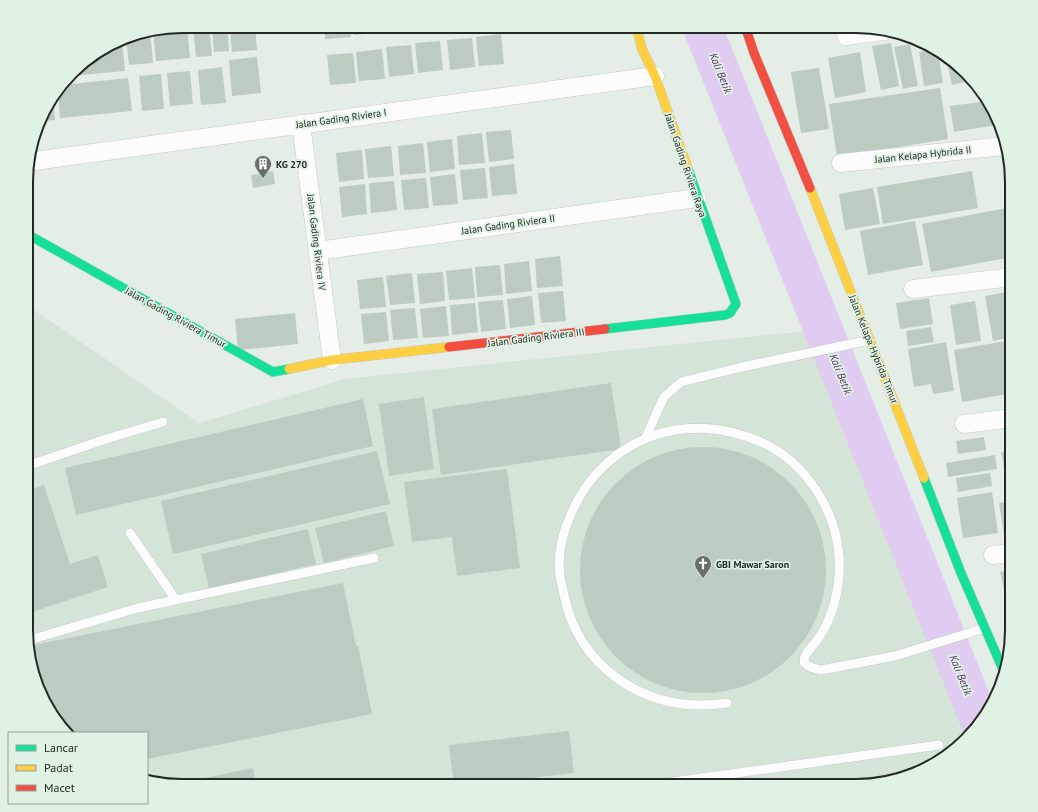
<svg xmlns="http://www.w3.org/2000/svg" width="1038" height="812" font-family="'PT Sans',sans-serif">
<style>
.built{fill:#d4e5d8}
.lines{fill:none;stroke-linecap:round;stroke-linejoin:round}
.river{stroke:#dfccf0;stroke-width:39}
.building{fill:#bdccc0}
.lane-casing{stroke:#c2cac4;stroke-width:10}
.street-casing{stroke:#c2cac4;stroke-width:19}
.fast-casing{stroke:#c2cac4;stroke-width:10}
.slow-casing{stroke:#c2cac4;stroke-width:10}
.jam-casing{stroke:#c2cac4;stroke-width:10}
.lane{stroke:#fbfcfb;stroke-width:9}
.street{stroke:#fbfcfb;stroke-width:18}
.fast{stroke:#16e098;stroke-width:9}
.slow{stroke:#ffcf43;stroke-width:9}
.jam{stroke:#f24e42;stroke-width:9}
.labels{text-anchor:middle;stroke-width:3.5;stroke-linejoin:round;paint-order:stroke}
.street-label{font-size:10px;fill:#232a24;stroke:#e0f2e3}
.poi-label{font-size:10px;font-weight:bold;fill:#232a24;stroke:#e0f2e3;text-anchor:start}
.water-label{font-size:11px;font-style:italic;fill:#562d6f;stroke:#e0f2e3}
.rim{fill:none;stroke:#232a24;stroke-width:2}
</style>
<rect width="100%" height="100%" fill="#e4eee6"/>
<!-- built -->
<path class="built" d="M27,305L199,423L345,379L806,331L975,729L973,733L916,774L856,786H172L147,780V733L42,699L26,640Z"/>
<g class="lines">
<!-- river -->
<path class="river" d="M702,26L980,722"/>
</g>
<!-- building -->
<path class="building" d="M209,26L212,56L196,57L193,27Z
M212,26H227L229,51L214,52Z
M230,26H255L257,50L232,52Z
M324,26H350L351,37L325,39Z
M354,26H379L380,33L354,35Z
M387,26H402V33L388,34Z
M406,26H424L425,32L407,33Z
M429,26H443L444,28L429,30Z
M187,27L190,58L156,61L153,31Z
M150,31L153,63L129,65L126,38L132,34Z
M501,34L504,64L479,66L476,37Z
M472,38L475,67L450,70L447,40Z
M122,41L125,71L70,76L79,65Z
M440,41L443,70L418,73L415,43Z
M891,43L899,86L881,90L872,46Z
M910,44L918,86L903,89L894,47Z
M411,45L414,74L389,77L386,47Z
M382,49L385,79L359,81L356,52Z
M934,49L938,52L943,83L924,86L919,52Z
M860,52L866,92L835,98L828,58Z
M353,53L356,83L330,85L327,55Z
M257,57L261,93L232,96L229,60Z
M946,57L959,65L971,81L952,85Z
M222,67L226,103L201,105L198,70Z
M819,68L829,129L801,133L791,72Z
M190,71L193,104L170,106L167,73Z
M161,74L164,109L142,111L139,76Z
M128,78L132,111L60,118L58,91L63,85Z
M940,88L948,139L837,157L829,104Z
M53,97L55,120L41,121L47,104Z
M987,101L994,110L996,125L954,132L950,106Z
M511,130L514,159L489,162L486,132Z
M482,133L485,163L459,165L457,136Z
M452,139L455,169L430,172L427,142Z
M423,143L426,173L400,175L398,146Z
M391,146L394,176L368,178L365,149Z
M362,150L364,179L339,182L336,153Z
M1005,162H1007L1012,182V196Z
M514,164L517,194L492,196L489,167Z
M485,168L488,198L463,200L460,170Z
M273,171L275,184L253,188L251,175Z
M972,171L978,208L883,224L877,187Z
M455,174L458,204L433,206L430,177Z
M426,178L429,208L404,210L401,180Z
M394,181L397,210L371,213L369,183Z
M365,184L367,214L342,217L339,187Z
M873,188L880,224L845,230L839,194Z
M1012,207V257L931,272L922,224Z
M915,221L923,265L868,275L860,231Z
M560,256L563,286L537,288L535,259Z
M529,261L532,291L506,294L504,264Z
M500,265L503,295L477,297L475,267Z
M472,268L475,298L449,300L446,271Z
M443,272L445,301L420,304L417,274Z
M412,273L415,303L390,305L386,276Z
M383,277L386,307L360,309L357,280Z
M563,291L566,321L541,323L538,293Z
M1007,292L1012,318V337L993,341L985,296Z
M532,296L535,325L510,328L507,299Z
M929,298L933,324L900,329L896,303Z
M503,300L506,329L481,332L478,302Z
M975,301L981,341L956,345L950,305Z
M475,303L478,332L452,335L450,305Z
M446,306L449,336L423,338L420,309Z
M415,308L418,338L393,340L390,310Z
M386,312L389,341L364,344L361,314Z
M295,313L298,344L238,350L235,319Z
M931,327L934,342L908,346L906,331Z
M1006,341L1012,378V393L962,402L954,350Z
M946,342L954,391L933,394L931,384L914,387L908,349Z
M611,383L621,449L441,475L432,409Z
M424,397L434,469L389,476L379,404Z
M363,399L373,446L76,515L65,468Z
M984,437L986,450L958,454L956,441Z
M580 570a123 123 0 1 1 246 0a123 123 0 1 1-246 0Z
M377,451L390,504L173,554L161,501Z
M1012,451V476L1006,478L1001,452Z
M995,455L997,469L948,477L946,463Z
M507,469L520,568L457,576L452,537L412,542L404,482Z
M990,473L992,486L958,492L956,478Z
M44,485L70,564L98,555L108,587L26,614V576L34,573L27,552V491Z
M992,492L998,533L963,538L957,498Z
M1012,501V546L1006,547L999,503Z
M386,511L394,546L324,563L315,528Z
M308,529L316,564L209,589L201,554Z
M1012,569V617H1010L1000,572Z
M343,583L356,646H358L372,714L147,759V733H68L42,699L28,646Z
M569,731L574,773L465,786H454L449,745Z
M253,768L256,786L170,785Z"/>
<g class="lines">
<defs>
<path id="lane" d="M645,439L664,397L681,382L742,367L870,340
M27,466L103,440L163,422
M130,533L176,600
M26,641L138,608L374,558
M727,703C688,709 651,702 618,679C589,658 571,630 564,595C563,589 561,582 560,576C557,555 563,532 571,514C604,437 688,408 763,443C805,462 836,510 839,556C841,584 834,616 818,639C813,647 804,652 804,662C808,668 814,668 821,670L895,656L985,628
M644,786L939,745"/>
<path id="street" d="M846,36L884,31
M301,124L332,360
M27,162L655,76
M841,163L1004,146
M318,251L697,198
M913,289L1012,277
M964,424L1012,418
M993,555L1012,553"/>
<path id="fast" d="M27,234L273,372L289,369
M605,329L725,315L730,313L736,304L688,169
M924,478L961,573L1004,672"/>
<path id="slow" d="M636,26L642,49L655,76L688,169
M810,188L924,478
M289,369L332,360L449,347"/>
<path id="jam" d="M745,26L754,53L810,188
M449,347L605,329"/>
</defs>
<!-- lane casing -->
<use href="#lane" class="lane-casing"/>
<!-- street casing -->
<use href="#street" class="street-casing"/>
<!-- fast casing -->
<use href="#fast" class="fast-casing"/>
<!-- slow casing -->
<use href="#slow" class="slow-casing"/>
<!-- jam casing -->
<use href="#jam" class="jam-casing"/>
<!-- lane -->
<use href="#lane" class="lane"/>
<!-- street -->
<use href="#street" class="street"/>
<!-- fast -->
<use href="#fast" class="fast"/>
<!-- slow -->
<use href="#slow" class="slow"/>
<!-- jam -->
<use href="#jam" class="jam"/>
</g>
<!-- icons -->
<defs>
<symbol id="building-pin" viewBox="-11 -11 22 30"><path d="M0 17L-7.5 6A9.5 9.5 0 1 1 7.5 6Z" fill="#676f68" stroke="#e0f2e3"/><path d="M-4-6H4V6H1V3H-1V6H-4ZM-2.5-4.3h1.7v1.8h-1.7ZM.8-4.3h1.7v1.8H.8ZM-2.5-1h1.7V.8h-1.7ZM.8-1h1.7V.8H.8Z" fill="#fff"/></symbol>
<symbol id="church-pin" viewBox="-11 -11 22 30"><path d="M0 17L-7.5 6A9.5 9.5 0 1 1 7.5 6Z" fill="#676f68" stroke="#e0f2e3"/><path d="M-1.2-6h2.4v3.5h3.3v2.4h-3.3V6h-2.4V-.1h-3.3v-2.4h3.3Z" fill="#fff"/></symbol>
</defs>
<g fill-rule="evenodd">
<use href="#building-pin" x="253" y="154" width="20" height="27"/>
<use href="#church-pin" x="693" y="554" width="20" height="27"/>
</g>
<g class="labels">
<!-- street labels -->
<g class="street-label">
<text transform="translate(341 118) rotate(-8)" y="4">Jalan Gading Riviera I</text>
<text transform="translate(923 154) rotate(-6)" y="4">Jalan Kelapa Hybrida II</text>
<text transform="translate(686 165) rotate(71)" y="4">Jalan Gading Riviera Raya</text>
<text transform="translate(508 224) rotate(-8)" y="4">Jalan Gading Riviera II</text>
<text transform="translate(317 242) rotate(83)" y="4">Jalan Gading Riviera IV</text>
<text transform="translate(176 317) rotate(29)" y="4">Jalan Gading Riviera Timur</text>
<text transform="translate(536 337) rotate(-7)" y="4">Jalan Gading Riviera III</text>
<text transform="translate(874 349) rotate(68)" y="4">Jalan Kelapa Hybrida Timur</text>
</g>
<!-- poi labels -->
<g class="poi-label">
<text x="276" y="168">KG 270</text>
<text x="716" y="568">GBI Mawar Saron</text>
</g>
<!-- water labels -->
<g class="water-label">
<text transform="translate(721 73) rotate(68)" y="4">Kali Betik</text>
<text transform="translate(841 374) rotate(68)" y="4">Kali Betik</text>
<text transform="translate(961 675) rotate(68)" y="4">Kali Betik</text>
</g>
</g>
<!-- crop -->
<path d="M0 0H1038V812H0ZM182 33H856A149 149 0 0 1 1005 182V630A149 149 0 0 1 856 779H182A149 149 0 0 1 33 630V182A149 149 0 0 1 182 33Z" fill="#e0f2e3" fill-rule="evenodd"/>
<path class="rim" d="M182 33H856A149 149 0 0 1 1005 182V630A149 149 0 0 1 856 779H182A149 149 0 0 1 33 630V182A149 149 0 0 1 182 33Z"/>
<!-- legend -->
<rect x="8" y="732" width="140" height="72" fill="#e0f2e3" stroke="#94a297"/>
<rect x="16" y="745" width="20" height="6" fill="#16e098" stroke="#94a297"/>
<text x="44" y="752" font-size="12" fill="#232a24">Lancar</text>
<rect x="16" y="765" width="20" height="6" fill="#ffcf43" stroke="#94a297"/>
<text x="44" y="772" font-size="12" fill="#232a24">Padat</text>
<rect x="16" y="785" width="20" height="6" fill="#f24e42" stroke="#94a297"/>
<text x="44" y="792" font-size="12" fill="#232a24">Macet</text>
</svg>
